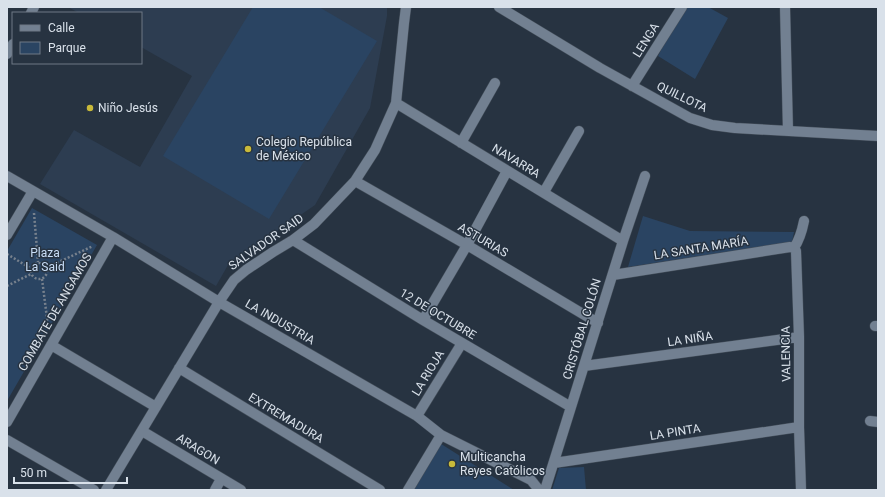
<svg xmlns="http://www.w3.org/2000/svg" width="885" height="497" font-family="Roboto,sans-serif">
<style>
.built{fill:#2d3d51}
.green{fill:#2a4462}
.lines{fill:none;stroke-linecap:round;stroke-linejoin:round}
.street-casing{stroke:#444e5a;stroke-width:11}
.path{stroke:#77818d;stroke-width:2.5;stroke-dasharray:2 2;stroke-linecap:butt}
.street{stroke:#728091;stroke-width:10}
.poi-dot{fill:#c9ba3a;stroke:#273341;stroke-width:1.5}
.labels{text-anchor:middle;stroke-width:3;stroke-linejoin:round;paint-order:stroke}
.street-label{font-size:12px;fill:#d9e1ea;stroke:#273341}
.poi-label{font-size:12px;fill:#d9e1ea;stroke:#273341;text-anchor:start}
.park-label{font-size:12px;fill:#c9def7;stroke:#273341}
</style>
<rect width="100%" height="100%" fill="#273341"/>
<!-- built -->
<path class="built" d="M68,7H387V16L370,108L315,205L228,265L216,286L40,184L74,130L140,167L192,76L141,47V13H79Z"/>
<!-- green -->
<path class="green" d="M253,7H319L377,41L269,219L163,156Z
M683,7H708L728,18L695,79L658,56Z
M32,208L97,245L7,401V251Z
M643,216L690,231L794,232L792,242L628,267Z
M438,442L514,490H411Z
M584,467L586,490H552L559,468Z"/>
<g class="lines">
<defs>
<path id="street" d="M499,7L600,68L690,118L712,125L735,128L878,136
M785,7L788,131
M31,13L34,7
M7,54L13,44
M632,86L682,7
M396,103L623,241
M461,143L495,83
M7,176L113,237L219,302L417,416L441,435L531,480L539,490
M355,181L467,245L598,323
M544,192L579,131
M7,235L33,191
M293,240L423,320L571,407
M613,275L790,247L794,248
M423,320L467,245L507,171
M875,326H878
M51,345L156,407
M584,366L799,337
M179,368L380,490
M417,416L462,343
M870,421L878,422
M7,422L113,237
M142,431L241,490
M7,440L94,490
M554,463L799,427
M106,490L219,302L234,280L246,270L273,252L293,240L314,224L355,181L375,150L396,103L404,23L406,7
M215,490L221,479
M408,490L441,435
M545,490L623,241L645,176
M801,490L799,427V337L796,251L794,248C800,239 802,231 804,221"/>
</defs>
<!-- street casing -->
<use href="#street" class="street-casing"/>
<!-- path -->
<path class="path" d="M34,213L38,262
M7,254L30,268
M31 271a8 8 0 1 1 16 0a8 8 0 1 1-16 0Z
M46,268L93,246
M42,279L48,326
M7,286L31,274"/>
<!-- street -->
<use href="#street" class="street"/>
</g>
<!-- markers -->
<g class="poi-dot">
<circle cx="90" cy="108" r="4"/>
<circle cx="248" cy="149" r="4"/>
<circle cx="452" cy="464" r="4"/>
</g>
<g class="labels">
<!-- street labels -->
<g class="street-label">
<text transform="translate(646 40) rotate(-58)" y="4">LENGA</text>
<text transform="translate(682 97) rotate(26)" y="4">QUILLOTA</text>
<text transform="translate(516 161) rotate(31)" y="4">NAVARRA</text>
<text transform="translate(483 240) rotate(30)" y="4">ASTURIAS</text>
<text transform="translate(266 242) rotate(-35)" y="4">SALVADOR SAID</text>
<text transform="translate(701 248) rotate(-9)" y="4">LA SANTA MARÍA</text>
<text transform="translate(55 312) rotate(-60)" y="4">COMBATE DE ANGAMOS</text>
<text transform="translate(438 314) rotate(31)" y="4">12 DE OCTUBRE</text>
<text transform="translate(280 322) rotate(30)" y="4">LA INDUSTRIA</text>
<text transform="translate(582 329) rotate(-73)" y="4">CRISTÓBAL COLÓN</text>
<text transform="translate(690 339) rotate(-8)" y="4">LA NIÑA</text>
<text transform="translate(786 354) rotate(-91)" y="4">VALENCIA</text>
<text transform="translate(428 373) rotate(-59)" y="4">LA RIOJA</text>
<text transform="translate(286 418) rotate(31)" y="4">EXTREMADURA</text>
<text transform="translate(675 432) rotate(-9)" y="4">LA PINTA</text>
<text transform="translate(198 449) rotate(31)" y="4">ARAGON</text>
</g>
<!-- poi labels -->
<g class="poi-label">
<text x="98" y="112">Niño Jesús</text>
<text x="256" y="146">Colegio República<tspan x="256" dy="14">de México</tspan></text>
<text x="460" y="461">Multicancha<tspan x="460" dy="14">Reyes Católicos</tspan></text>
</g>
<!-- park labels -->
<g class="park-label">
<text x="45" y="257">Plaza<tspan x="45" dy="14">La Said</tspan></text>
</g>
</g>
<!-- border -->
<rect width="885" height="497" fill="none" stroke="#d9e1ea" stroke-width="16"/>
<!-- legend -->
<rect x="12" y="12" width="130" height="52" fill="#273341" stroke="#6e7985"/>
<rect x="20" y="25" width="20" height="6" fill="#728091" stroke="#6e7985"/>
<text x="48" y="32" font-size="12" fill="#d9e1ea">Calle</text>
<rect x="20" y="42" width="20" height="12" fill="#2a4462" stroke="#6e7985"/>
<text x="48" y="52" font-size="12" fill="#d9e1ea">Parque</text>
<!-- scale -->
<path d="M14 477v6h113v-6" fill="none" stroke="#d9e1ea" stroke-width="2"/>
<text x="20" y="477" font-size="12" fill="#d9e1ea" stroke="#273341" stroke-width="3" paint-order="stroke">50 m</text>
</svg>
